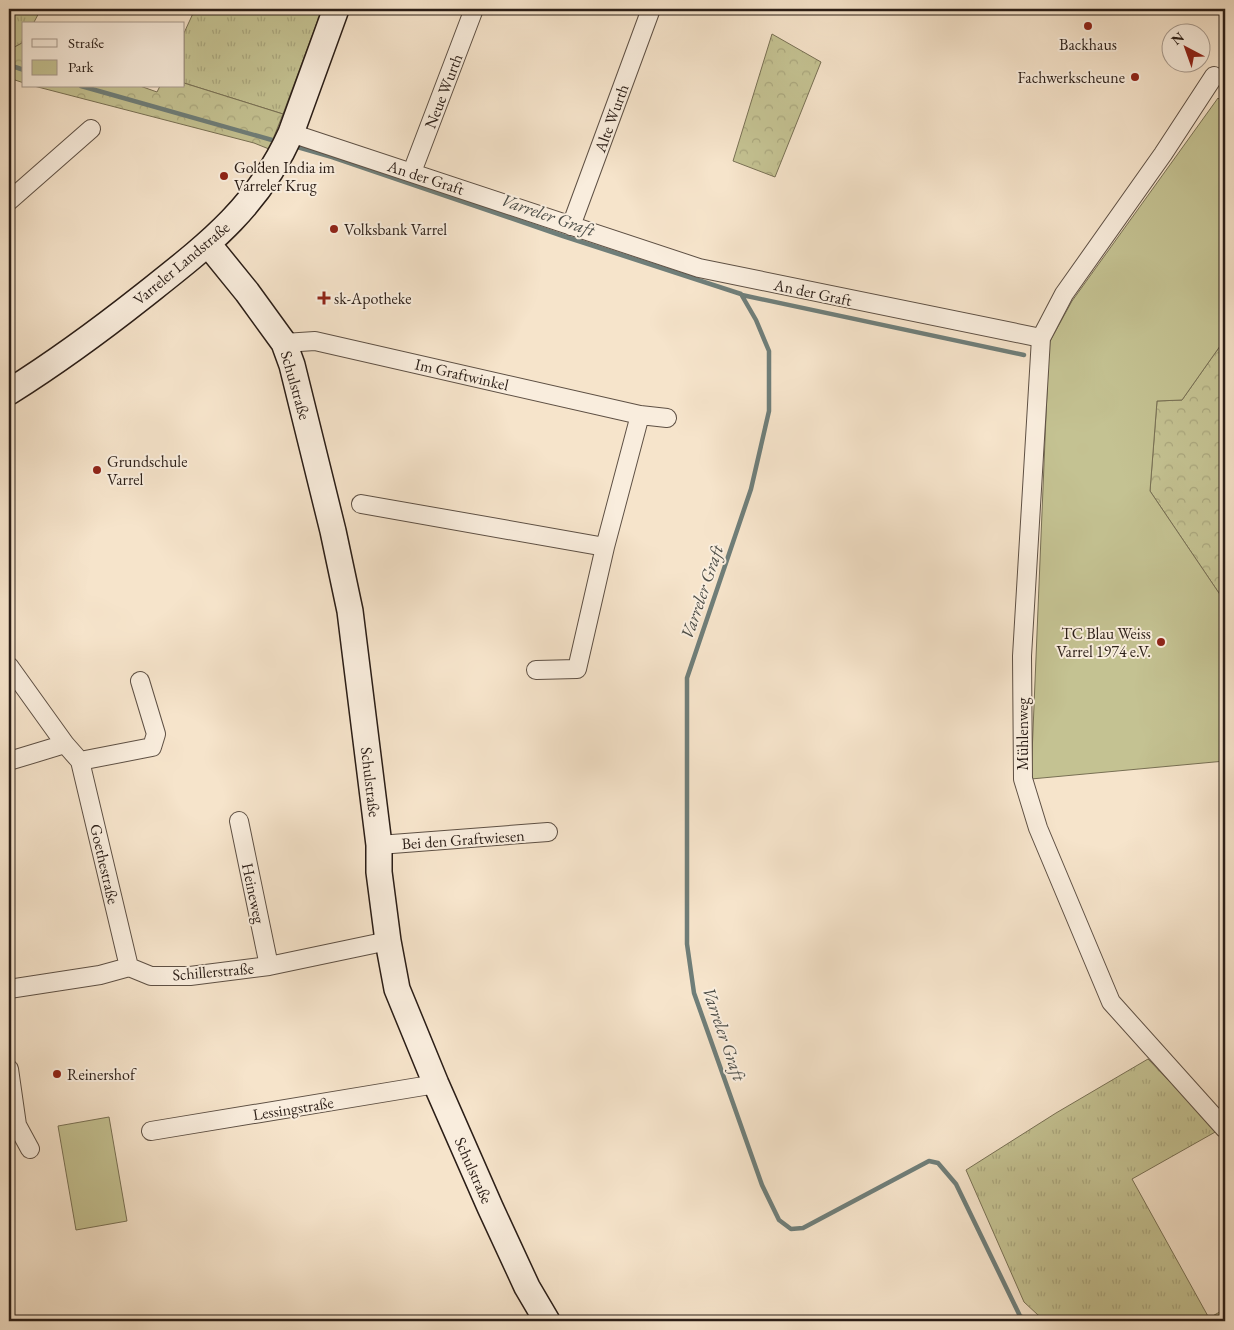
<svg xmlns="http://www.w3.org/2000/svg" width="1234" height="1330" font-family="'EB Garamond',serif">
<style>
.grass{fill:url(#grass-tufts);stroke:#787054}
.forest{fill:url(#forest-crowns);stroke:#787054}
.park{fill:#c4c292;stroke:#787054}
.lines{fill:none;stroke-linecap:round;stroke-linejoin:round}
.stream{stroke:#6f7e79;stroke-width:4.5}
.street-casing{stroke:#5e5044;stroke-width:20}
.secondary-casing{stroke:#2b1e17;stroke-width:28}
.street{stroke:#f9eddd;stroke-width:18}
.secondary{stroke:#f9eddd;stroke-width:25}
.poi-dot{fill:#8f2418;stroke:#f9eddd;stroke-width:2}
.labels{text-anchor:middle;stroke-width:4;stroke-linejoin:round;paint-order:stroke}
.poi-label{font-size:16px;fill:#2b1e17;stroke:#f9eddd;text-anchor:start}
.street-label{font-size:16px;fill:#2b1e17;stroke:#f9eddd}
.water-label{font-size:18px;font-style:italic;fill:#4d4e48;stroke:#f9eddd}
</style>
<defs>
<pattern id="grass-tufts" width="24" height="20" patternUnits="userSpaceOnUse" patternTransform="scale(1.25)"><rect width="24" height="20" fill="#c4c292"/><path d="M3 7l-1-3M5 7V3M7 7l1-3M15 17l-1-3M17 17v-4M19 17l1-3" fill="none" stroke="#a9a67d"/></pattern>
<pattern id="forest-crowns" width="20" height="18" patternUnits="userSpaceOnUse" patternTransform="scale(1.25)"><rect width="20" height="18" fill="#c4c292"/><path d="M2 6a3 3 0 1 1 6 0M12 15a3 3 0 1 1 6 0" fill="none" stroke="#a9a67d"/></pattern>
</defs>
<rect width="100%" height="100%" fill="#f6e4cb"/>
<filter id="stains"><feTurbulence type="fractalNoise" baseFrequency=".004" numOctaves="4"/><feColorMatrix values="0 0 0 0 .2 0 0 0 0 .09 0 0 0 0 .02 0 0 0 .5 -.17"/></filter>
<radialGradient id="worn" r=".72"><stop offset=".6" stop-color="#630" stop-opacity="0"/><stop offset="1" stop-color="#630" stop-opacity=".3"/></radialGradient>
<!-- grass -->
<path class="grass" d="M9,9H41L33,24H24L22,43L9,50Z
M195,9H322L283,114L184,83V33Z
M1148,1059L1217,1131L1132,1179L1209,1318L1225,1309V1321H1050L1038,1315L1024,1302L966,1170L1056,1113Z"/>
<!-- forest -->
<path class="forest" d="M772,34L821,62L775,177L733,161Z
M22,43L24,44V83L9,78V50Z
M184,83L283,114L269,149L254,143L34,86H140L157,92L160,86H184Z
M1225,339V602L1150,491L1157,401L1182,400Z"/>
<!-- park -->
<path class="park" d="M1218,98L1225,105V339L1182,400L1157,401L1150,491L1225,602V761L1031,779L1049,343L1072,301Z
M109,1117L127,1221L76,1230L58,1126Z"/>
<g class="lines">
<!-- stream -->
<path class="stream" d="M9,65L24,70
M81,86L279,142
M294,146L332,157L563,236L741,294L756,320L769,351V411L751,489L687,678V944L694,993L762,1185L779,1220L791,1229L803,1228L929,1161L938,1163L956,1184L1020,1316L1029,1321
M742,295L1024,355"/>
<defs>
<path id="street" d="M1214,76L1163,154L1064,294L1041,338L1022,656L1023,779L1038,828L1111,1002L1225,1129
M291,133L699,268L1041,338
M412,172L474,9
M9,201L91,129
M571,226L651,9
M284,343L315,341L640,415L605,547L577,669L536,670
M640,415L667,418
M361,504L605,547
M9,666L65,744L80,761
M9,761L65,744
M239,821L269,966
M379,845L548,832
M129,967L80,761L152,747L156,734L140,681
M9,989L100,975L129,967L151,976H190L269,966L388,941
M9,1069L17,1125L30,1149
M151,1131L436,1084"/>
<path id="secondary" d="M208,244L247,292L284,343L292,365L333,531L350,611L379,845V872L388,941L397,989L436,1084L490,1207L527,1287L547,1321
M9,392C55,363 99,331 142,297C205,247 257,209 291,133L336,9"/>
</defs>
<!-- street casing -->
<use href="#street" class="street-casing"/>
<!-- secondary casing -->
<use href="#secondary" class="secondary-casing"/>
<!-- street -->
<use href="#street" class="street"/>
<!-- secondary -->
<use href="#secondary" class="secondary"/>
</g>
<!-- markers -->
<g class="poi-dot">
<circle cx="1088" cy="26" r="5"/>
<circle cx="1135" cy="77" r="5"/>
<circle cx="224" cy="176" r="5"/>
<circle cx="334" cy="229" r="5"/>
<path d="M321.5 290.5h5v5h5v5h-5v5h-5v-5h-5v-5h5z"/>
<circle cx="97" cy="470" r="5"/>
<circle cx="1161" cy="642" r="5"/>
<circle cx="57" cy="1074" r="5"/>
</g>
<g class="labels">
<!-- poi labels -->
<g class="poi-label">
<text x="1088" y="50" text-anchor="middle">Backhaus</text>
<text x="1125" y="83" text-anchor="end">Fachwerkscheune</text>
<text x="234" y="173">Golden India im<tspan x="234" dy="18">Varreler Krug</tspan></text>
<text x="344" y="235">Volksbank Varrel</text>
<text x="334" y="304">sk-Apotheke</text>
<text x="107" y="467">Grundschule<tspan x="107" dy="18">Varrel</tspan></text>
<text x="1151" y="639" text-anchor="end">TC Blau Weiss<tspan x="1151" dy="18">Varrel 1974 e.V.</tspan></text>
<text x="67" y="1080">Reinershof</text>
</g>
<!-- street labels -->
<g class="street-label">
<text transform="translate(443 91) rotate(-69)" y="6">Neue Wurth</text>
<text transform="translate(611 118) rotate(-70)" y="6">Alte Wurth</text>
<text transform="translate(426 177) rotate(18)" y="6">An der Graft</text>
<text transform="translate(181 263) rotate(-40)" y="6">Varreler Landstraße</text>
<text transform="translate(813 292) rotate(12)" y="6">An der Graft</text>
<text transform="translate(462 374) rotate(13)" y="6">Im Graftwinkel</text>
<text transform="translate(296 385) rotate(74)" y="6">Schulstraße</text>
<text transform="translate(1022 734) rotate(-90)" y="6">Mühlenweg</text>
<text transform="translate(371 782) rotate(83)" y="6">Schulstraße</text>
<text transform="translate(463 839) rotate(-4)" y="6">Bei den Graftwiesen</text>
<text transform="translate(105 864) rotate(77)" y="6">Goethestraße</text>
<text transform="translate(254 893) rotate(78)" y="6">Heineweg</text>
<text transform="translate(213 971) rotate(-5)" y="6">Schillerstraße</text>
<text transform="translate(293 1108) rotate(-9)" y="6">Lessingstraße</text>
<text transform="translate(474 1170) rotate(66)" y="6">Schulstraße</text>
</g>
<!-- water labels -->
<g class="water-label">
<text transform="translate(548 215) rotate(19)" y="6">Varreler Graft</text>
<text transform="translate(702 592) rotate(-71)" y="6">Varreler Graft</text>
<text transform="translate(724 1034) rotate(71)" y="6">Varreler Graft</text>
</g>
</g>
<!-- margin -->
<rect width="1234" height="1330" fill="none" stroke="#f6e4cb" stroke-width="30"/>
<rect x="10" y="10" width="1214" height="1310" fill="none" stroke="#2b1e17" stroke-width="2.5"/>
<rect x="15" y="15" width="1204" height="1300" fill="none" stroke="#2b1e17"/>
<!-- legend -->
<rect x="22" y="22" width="162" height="65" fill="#f9eddd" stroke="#a79a8e"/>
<rect x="32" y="39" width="25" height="8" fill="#f9eddd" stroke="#a79a8e"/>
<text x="68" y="48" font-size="15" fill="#2b1e17">Straße</text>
<rect x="32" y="60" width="25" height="15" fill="#c4c292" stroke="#a79a8e"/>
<text x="68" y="72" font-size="15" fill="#2b1e17">Park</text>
<!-- north arrow -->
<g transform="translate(1186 48) rotate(319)"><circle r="24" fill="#f9eddd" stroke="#a79a8e"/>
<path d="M0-4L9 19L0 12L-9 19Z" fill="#8f2418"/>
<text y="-8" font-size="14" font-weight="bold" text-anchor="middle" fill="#2b1e17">N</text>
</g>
<rect width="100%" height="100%" filter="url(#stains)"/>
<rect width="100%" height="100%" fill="url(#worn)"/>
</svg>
